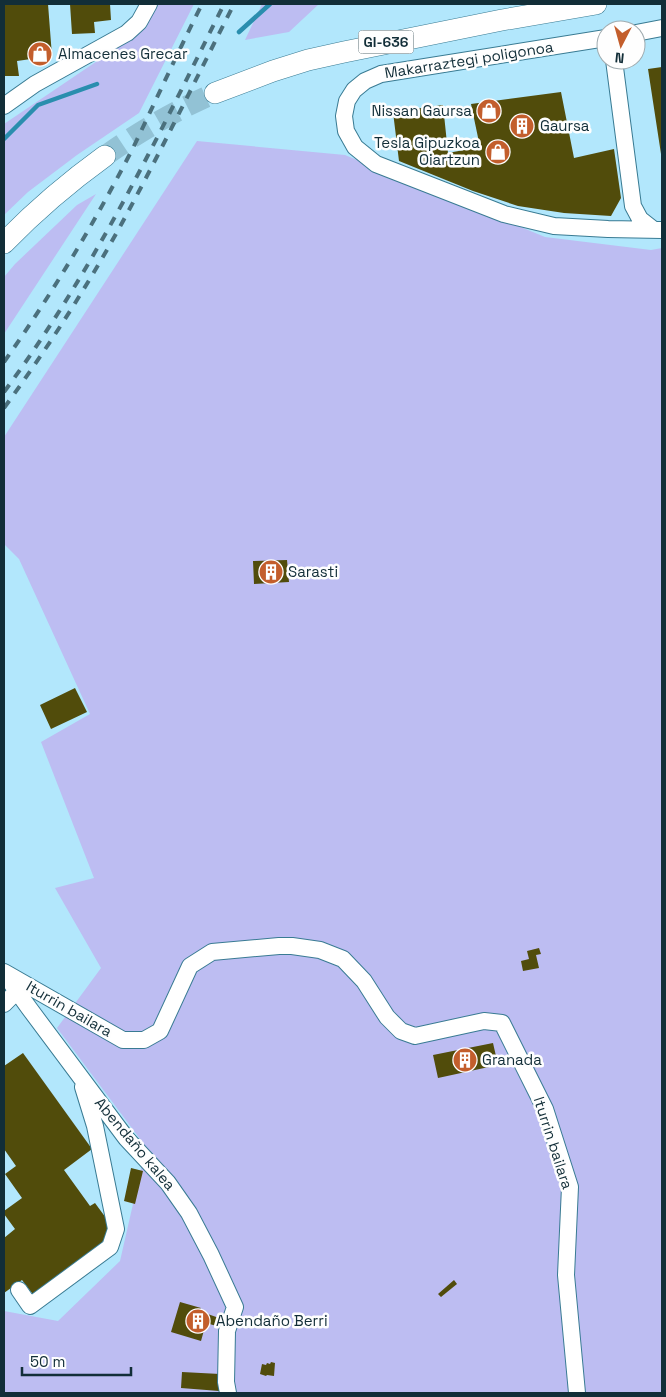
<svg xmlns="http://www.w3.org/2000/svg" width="666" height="1397" font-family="'Space Grotesk',sans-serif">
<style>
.green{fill:#bdbdf2}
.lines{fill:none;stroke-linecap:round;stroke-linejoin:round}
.stream{stroke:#2a8eae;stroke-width:4.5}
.building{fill:#514c0b}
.major-tunnel{stroke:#92c2d5;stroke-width:21;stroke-dasharray:21 11;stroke-linecap:butt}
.minor-casing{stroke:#397b93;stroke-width:18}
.major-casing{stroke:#397b93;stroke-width:22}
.minor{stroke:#fff;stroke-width:16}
.major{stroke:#fff;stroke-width:21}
.rail{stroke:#4b707d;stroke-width:4;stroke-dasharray:9 9;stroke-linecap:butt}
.labels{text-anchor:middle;stroke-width:5;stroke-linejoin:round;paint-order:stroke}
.shield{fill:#fefefe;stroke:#596c73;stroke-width:1}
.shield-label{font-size:14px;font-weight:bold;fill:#122e38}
.poi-label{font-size:15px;fill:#122e38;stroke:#fefefe;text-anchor:start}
.street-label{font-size:15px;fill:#122e38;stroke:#fefefe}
</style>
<rect width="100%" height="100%" fill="#b2e7fc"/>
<!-- green -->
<path class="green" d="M155,4H194L139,113L77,155L28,192L4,215V124L146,28Z
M262,4H319L289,32L245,40Z
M197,141L345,155L545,237L651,250L662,248V1393H4V1311L58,1321L120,1261L146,1147L57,1028L101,968L55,888L94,878L41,742L90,714L19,559L4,544V437Z
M96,194L4,334V277L15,264L77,205Z"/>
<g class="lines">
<!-- stream -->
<path class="stream" d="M239,32L270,4
M4,139L38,105L97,84"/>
</g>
<!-- building -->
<path class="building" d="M4,4H48L52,56L17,61L19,76H4Z
M70,4H110L111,20L94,22L95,33L72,34Z
M662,67V154H661L648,69Z
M561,92L574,158L614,149L621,198L611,216L564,213L518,206L473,191L399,161L393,112L443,105L448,153L480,147L471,104Z
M287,560L289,582L254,584L253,561Z
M307,568H313V576L306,575Z
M75,688L87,712L51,729L40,705Z
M539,948L541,954L536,955L539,968L523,971L521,961L529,959L527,951Z
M493,1043L498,1065L438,1078L433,1055Z
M23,1053L92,1149L64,1170L90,1206L95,1203L114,1229L111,1235L102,1242L104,1245L35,1297L22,1280L4,1293V1238L15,1229L4,1214V1211L22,1198L5,1174L16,1166L4,1149V1066Z
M131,1168L143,1171L135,1204L124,1201Z
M454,1280L457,1284L441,1297L438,1294Z
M180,1302L201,1308L199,1311L222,1319L220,1327L206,1323L201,1341L171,1332Z
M271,1362L275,1363L274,1376L267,1375L266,1376L260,1374L262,1364L266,1365L267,1363L270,1364Z
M182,1372L220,1374L219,1391L181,1388Z"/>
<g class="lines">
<!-- major-tunnel -->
<path class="major-tunnel" d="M105,156C140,131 176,110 215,93"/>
<defs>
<path id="minor" d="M636,33L662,28
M606,38L381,74L365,81L354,90L347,101L344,116L346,131L355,147L376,164L504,214L554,226L608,229L662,230
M614,60L633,206L640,219L654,230
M4,106L35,84L127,33L139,22L149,4
M4,972L123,1040H144L160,1031L190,966L212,952L279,946H292L320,950L343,959L364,981L387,1017L401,1031L415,1036L484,1021L502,1023L545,1109L570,1187L566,1275L577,1393
M6,976L29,1008L126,1138L168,1183L189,1213L211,1255L235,1307L227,1331L226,1382L228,1393
M4,1004L17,991
M19,1290L30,1306L110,1247L116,1229L95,1126L83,1087"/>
<path id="major" d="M215,93L273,71L308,60L344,52L502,20L596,4
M4,243C35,211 69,182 105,156"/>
</defs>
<!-- minor casing -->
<use href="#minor" class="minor-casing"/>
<!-- major casing -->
<use href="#major" class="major-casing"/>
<!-- minor -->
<use href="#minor" class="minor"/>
<!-- major -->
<use href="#major" class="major"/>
<!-- rail -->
<path class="rail" d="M4,362C52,294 95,222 133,148C156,100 178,52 202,4
M4,392C93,272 158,137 224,4
M4,408C47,349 87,287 122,223C161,151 197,77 234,4"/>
</g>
<!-- icons -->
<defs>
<symbol id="shop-disc" viewBox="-11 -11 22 22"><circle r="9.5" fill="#c35e2c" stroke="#fefefe"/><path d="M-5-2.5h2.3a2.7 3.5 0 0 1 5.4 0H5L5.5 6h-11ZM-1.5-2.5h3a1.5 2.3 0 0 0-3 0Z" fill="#fff"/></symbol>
<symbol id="building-disc" viewBox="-11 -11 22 22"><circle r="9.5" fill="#c35e2c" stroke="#fefefe"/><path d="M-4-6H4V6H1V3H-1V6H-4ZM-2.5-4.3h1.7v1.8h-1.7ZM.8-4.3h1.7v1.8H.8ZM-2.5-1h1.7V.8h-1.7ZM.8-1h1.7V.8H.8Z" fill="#fff"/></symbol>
</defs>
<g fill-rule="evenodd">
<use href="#shop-disc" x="26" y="40" width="28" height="28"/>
<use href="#shop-disc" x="475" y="97" width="28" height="28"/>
<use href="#building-disc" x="508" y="112" width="28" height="28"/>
<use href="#shop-disc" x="484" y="138" width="28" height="28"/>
<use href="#building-disc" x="257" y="558" width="28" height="28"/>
<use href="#building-disc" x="451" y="1046" width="28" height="28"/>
<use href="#building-disc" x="184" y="1307" width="28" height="28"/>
</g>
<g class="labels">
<!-- shield labels -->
<rect class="shield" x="358.5" y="30.5" width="55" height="23" rx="4"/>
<g class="shield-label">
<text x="386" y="47">GI-636</text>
</g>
<!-- poi labels -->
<g class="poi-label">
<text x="58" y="59">Almacenes Grecar</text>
<text x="472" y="116" text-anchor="end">Nissan Gaursa</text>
<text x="540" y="131">Gaursa</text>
<text x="480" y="148" text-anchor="end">Tesla Gipuzkoa<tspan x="480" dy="17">Oiartzun</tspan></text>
<text x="288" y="577">Sarasti</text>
<text x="482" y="1065">Granada</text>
<text x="216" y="1326">Abendaño Berri</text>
</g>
<!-- street labels -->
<g class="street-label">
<text transform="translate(469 60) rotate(-9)" y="5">Makarraztegi poligonoa</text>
<text transform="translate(69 1009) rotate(30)" y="5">Iturrin bailara</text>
<text transform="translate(553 1143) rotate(72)" y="5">Iturrin bailara</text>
<text transform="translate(135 1144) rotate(50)" y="5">Abendaño kalea</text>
</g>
</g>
<!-- border -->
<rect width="666" height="1397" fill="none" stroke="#122e38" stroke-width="10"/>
<!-- north arrow -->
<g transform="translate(621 45) rotate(186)"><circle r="24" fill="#fefefe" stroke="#a0abaf"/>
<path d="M0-4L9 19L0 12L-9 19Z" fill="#c35e2c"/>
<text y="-8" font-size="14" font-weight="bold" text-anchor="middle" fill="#122e38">N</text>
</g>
<!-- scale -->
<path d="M22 1367v8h109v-8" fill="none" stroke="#122e38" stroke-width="2.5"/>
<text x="30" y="1367" font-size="15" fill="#122e38" stroke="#fefefe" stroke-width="4" paint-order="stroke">50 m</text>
</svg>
